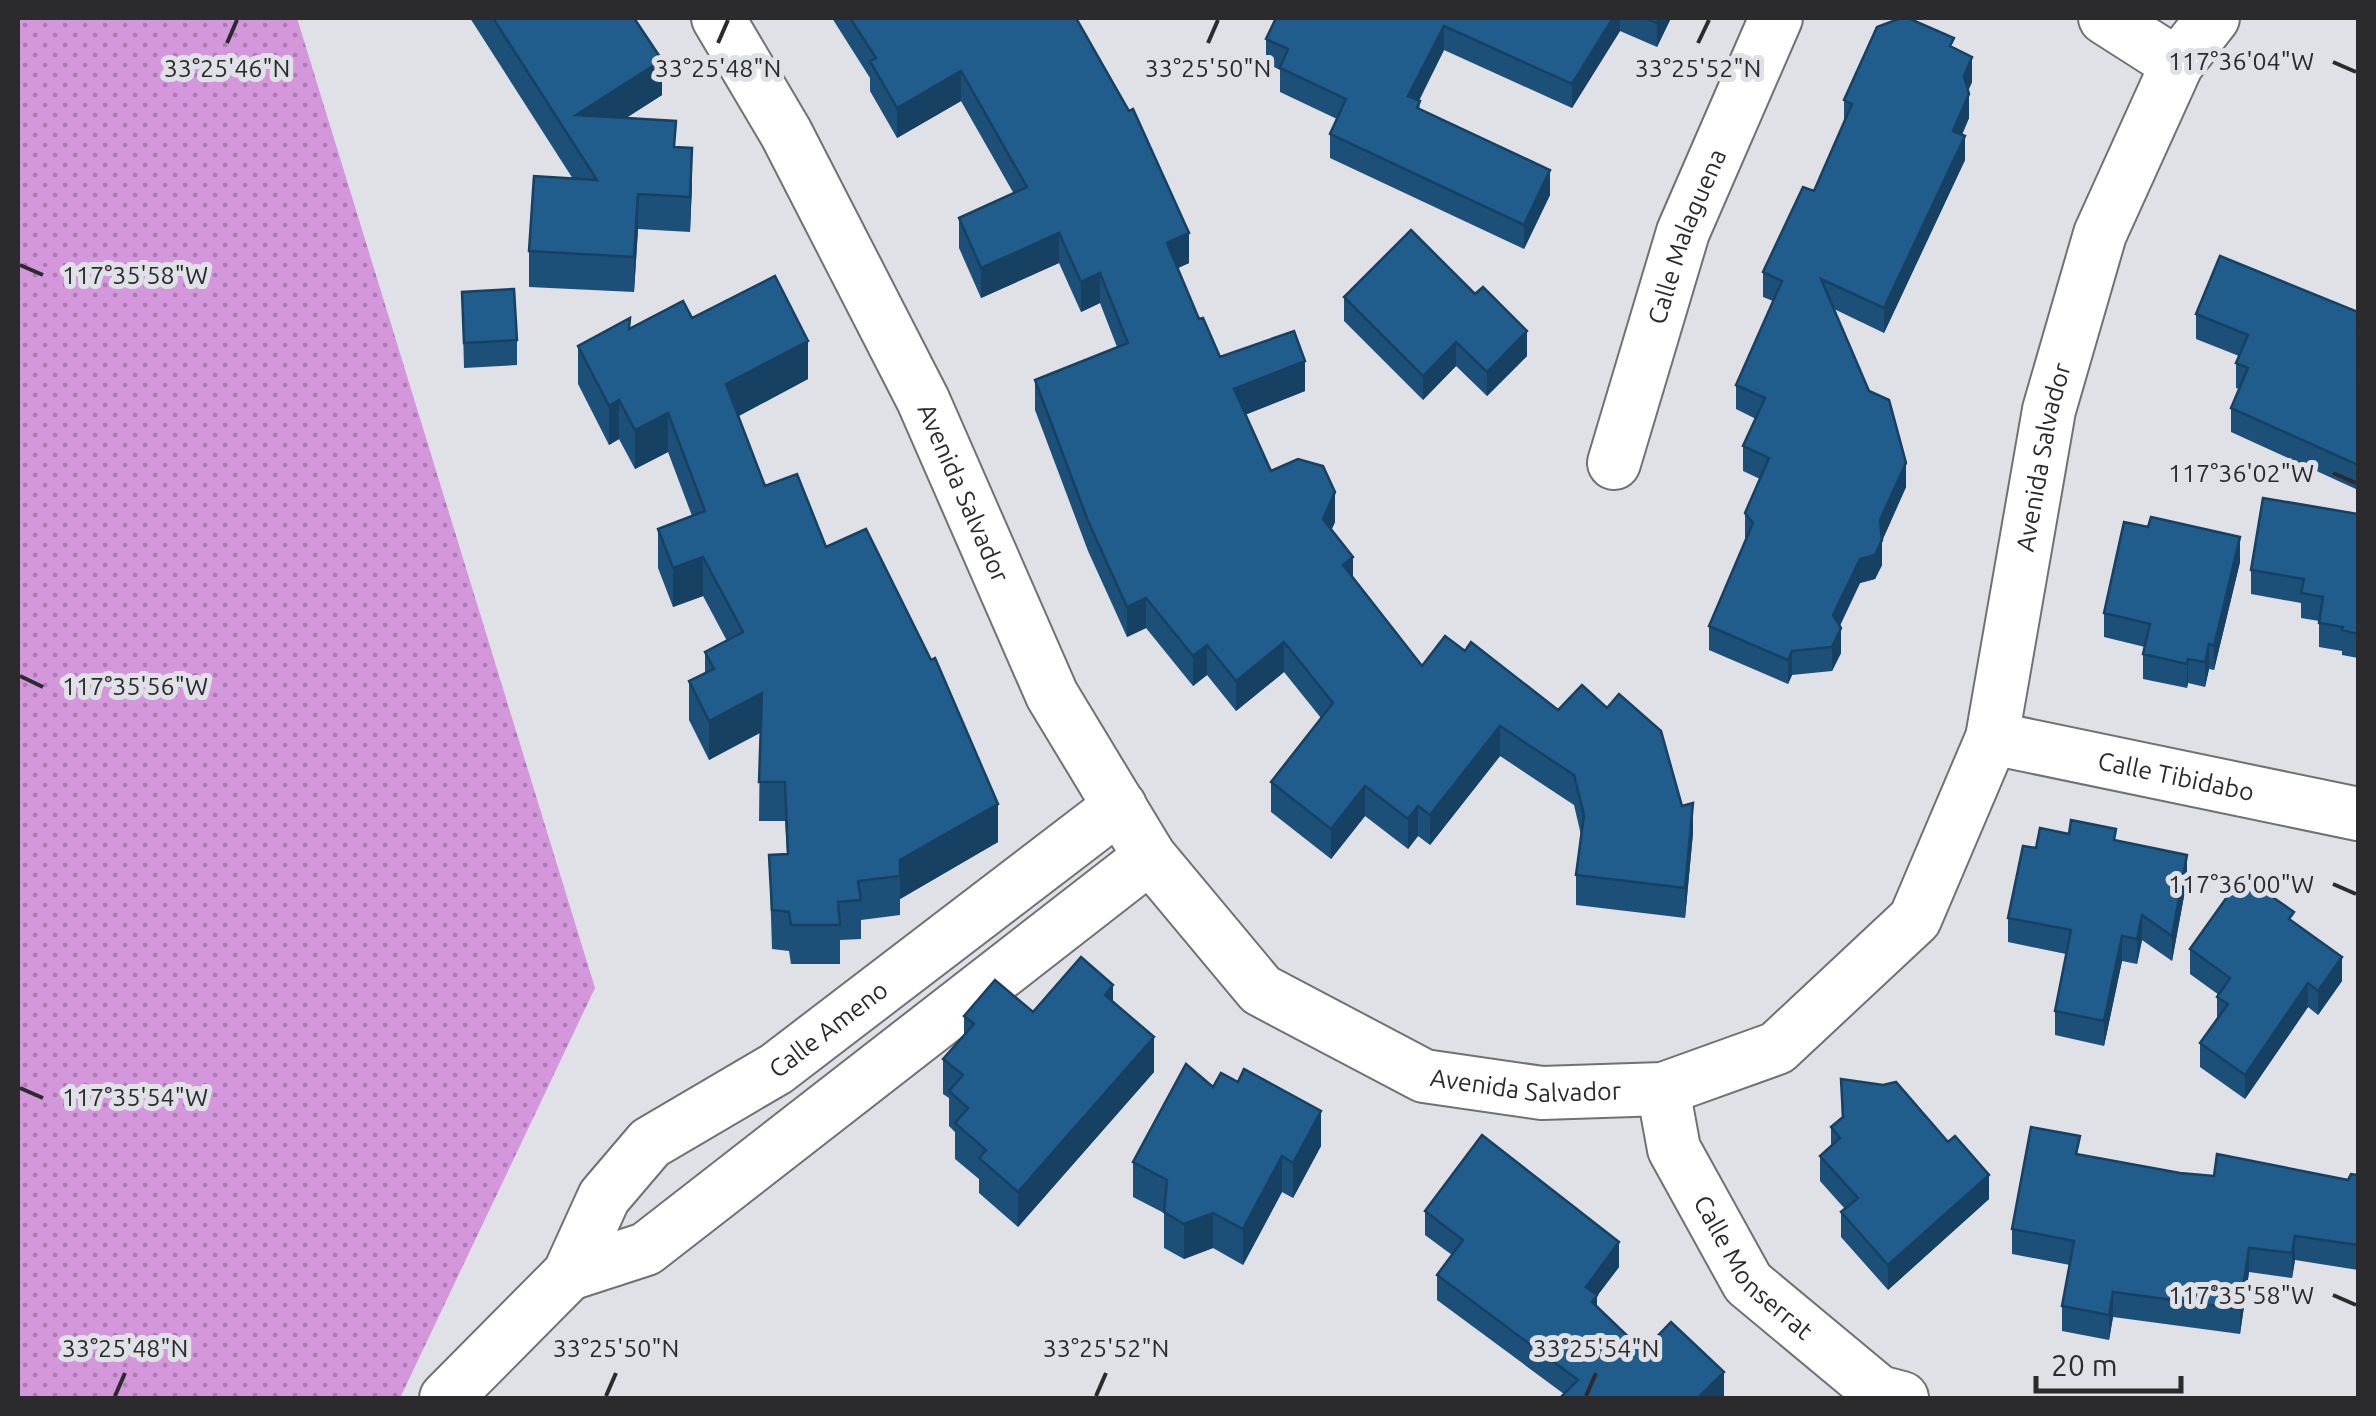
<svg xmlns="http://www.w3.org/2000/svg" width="2376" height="1416" font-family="Ubuntu,sans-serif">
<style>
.grass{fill:url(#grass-dots)}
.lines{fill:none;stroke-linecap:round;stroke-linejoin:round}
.minor-casing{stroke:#707175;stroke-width:56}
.minor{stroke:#fff;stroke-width:52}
.wall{fill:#1c5078}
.shaded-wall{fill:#164162}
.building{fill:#205d8c;stroke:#164162;stroke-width:2.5}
.ticks{fill:none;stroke:#2b2b2d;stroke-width:4}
.labels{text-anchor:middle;stroke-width:10;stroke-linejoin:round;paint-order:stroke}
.street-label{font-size:25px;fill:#2b2b2d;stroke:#dfe1e6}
.ticks-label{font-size:25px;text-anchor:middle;fill:#2b2b2d;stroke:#dfe1e6;stroke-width:10;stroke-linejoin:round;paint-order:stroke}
</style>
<defs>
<pattern id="grass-dots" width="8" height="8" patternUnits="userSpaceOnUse" patternTransform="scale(2.5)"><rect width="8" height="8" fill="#d497db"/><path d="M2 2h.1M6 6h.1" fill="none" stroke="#ac7bb2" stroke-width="1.8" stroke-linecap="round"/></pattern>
</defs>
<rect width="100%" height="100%" fill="#dfe1e6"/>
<!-- grass -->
<path class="grass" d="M18,18H297L595,988L400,1398H18Z"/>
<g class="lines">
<defs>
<g id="minor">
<path id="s1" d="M718,18L786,133L923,400L1052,695L1150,857L1261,990L1424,1076L1542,1093L1663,1089L1777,1048L1915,919L1992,738L2049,410L2100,234L2177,64L2213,18"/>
<path d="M2105,18L2177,64"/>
<path id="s2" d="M1614,463L1683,232L1776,18"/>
<path id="s3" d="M1992,738L2358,814"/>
<path id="s4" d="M1663,1089L1674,1149L1748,1283L1879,1392L1902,1398"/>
<path d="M569,1274L646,1249L1150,857"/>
<path id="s5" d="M446,1398L569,1274L604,1197L650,1143L776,1069L1120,806"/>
</g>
</defs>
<!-- minor casing -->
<use href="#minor" class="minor-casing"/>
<!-- minor -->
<use href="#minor" class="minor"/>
</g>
<!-- wall -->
<path class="wall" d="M470,18H634L662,95L626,118L676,147L692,184L690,232L638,229L634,292L529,287V251L573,179Z
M832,18H1076L1189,263L1178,268L1199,319L1220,357L1305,391L1245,415L1271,471L1335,522L1331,530L1353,578L1422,666L1682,806L1693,833L1685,918L1576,905V875L1581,835L1574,805L1500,756L1430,845L1418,836L1408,849L1365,816L1331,859L1271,812V782L1321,718L1284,672L1236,711L1207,675L1193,686L1146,628L1127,637L1088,551L1035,410V380L1117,347L1100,303L1081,312L1059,263L981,298L959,248V218L1014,194L961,101L897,138L870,91V78Z
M1276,18H1671L1657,47L1620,31L1572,108L1444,50L1419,101L1420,110L1550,195L1524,249L1330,158V134L1337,119L1280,92V70L1266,63V39Z
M1954,48L1972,82L1968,90L1969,118L1962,135L1965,160L1884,333L1834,309L1906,487L1882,541V565L1875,579L1860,583L1840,626L1841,653L1832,671L1792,675L1788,684L1709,650V626L1746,539L1745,538V513L1760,479L1743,471V446L1756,419L1736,409V385L1773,301L1763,297V272L1814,191L1844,124V100Z
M462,292L517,340V365L464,368Z
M1344,297L1527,356L1487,396L1456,366L1423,400L1344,321Z
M2358,312V490L2231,432V408L2239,389L2236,388V363L2239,356L2196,339V314Z
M692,318L808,379L738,416L765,486L826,547L998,842L900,899V915L861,920V939L840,940V964H791L789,951L772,949L769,855L787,854L785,821H759L760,732L709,760L689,720V681L705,673V652L727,641L703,596L673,607L658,568V529L692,516L668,452L635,469L619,439L609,445L578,384V346L630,329Z
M2358,514V658L2342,655V651L2319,647V621L2301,618V603L2251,594V570Z
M2240,562L2214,670L2209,669L2205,687L2188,683L2187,688L2143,679V654L2145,647L2104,637V613Z
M2116,841L2187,880L2172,961L2142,940L2137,964L2122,961L2104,1046L2055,1035V1011L2066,954L2008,942V918L2036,848Z
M2294,922L2342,981L2318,1015L2308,1007L2245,1099L2200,1067V1043L2217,1018V997L2219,995L2190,974V949Z
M1113,1002L1154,1072L1018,1227L979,1193V1179L955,1159V1132L949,1126V1098L943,1094V1059L964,1035V1016L1033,1012Z
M1841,1079L1989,1199L1888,1290L1841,1237V1212L1845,1209L1820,1181V1156L1831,1146V1127L1842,1118Z
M1213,1087L1321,1146L1293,1198L1282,1192L1243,1265L1213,1248L1184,1259L1164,1248V1213L1133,1197V1162Z
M2080,1154L2180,1173L2214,1176L2348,1180L2358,1175V1270L2295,1260L2292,1278L2249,1272L2240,1334L2113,1317L2109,1340L2062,1331V1306L2070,1265L2012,1254V1229Z
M1425,1211L1619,1267L1597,1296V1307L1643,1351L1724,1397L1722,1398H1560L1564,1394L1437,1300V1275L1452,1255L1425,1235Z"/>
<!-- shaded-wall -->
<path class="shaded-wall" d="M1613,18H1620V31L1572,108V84Z
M1660,18H1671L1657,47V23Z
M1444,26V50L1408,121V96Z
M1972,57V82L1964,101V76Z
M662,60V95L576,150V115Z
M961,71V101L897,138V108Z
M1969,94V118L1953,155V131Z
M1965,136V160L1884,333V308Z
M692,148V184L690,232V197Z
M1550,170V195L1524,249V225Z
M638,194V229L634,292V257Z
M1059,233V263L981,298V268Z
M1189,233V263L1167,273V243Z
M1100,273V303L1081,312V282Z
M1527,331V356L1487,396V372Z
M808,341V379L726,423V384Z
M1456,342V366L1423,400V376Z
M1305,361V391L1234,419V389Z
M619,400V439L609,445V406Z
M668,413V452L635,469V430Z
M1906,463V487L1882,541V565L1875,579L1860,583L1833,639V615L1880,520Z
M1335,492V522L1323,549V519Z
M2240,537V562L2214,670V646Z
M703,557V596L673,607V568Z
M1353,557V587L1343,565Z
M1146,598V628L1127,637V607Z
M1841,628V653L1832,671V647Z
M1284,642V672L1236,711V681Z
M2209,644V669L2205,687V662Z
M1207,645V675L1193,686V656Z
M1792,651V675L1788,684V660Z
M2188,659V683L2187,688V664Z
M762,693V732L709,760V721Z
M1500,726V756L1430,845V815Z
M1365,786V816L1331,859V829Z
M1693,803V833L1685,918V888Z
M998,804V842L900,899V860Z
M1418,806V836L1408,849V819Z
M2187,855V880L2172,961V936Z
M2142,915V940L2137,964V939Z
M2122,936V961L2104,1046V1021Z
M2342,957V981L2318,1015V991Z
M2308,983V1007L2245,1099V1075Z
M1113,985V1020L1105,995Z
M1154,1037V1072L1018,1227V1192Z
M1321,1111V1146L1293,1198V1163Z
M1282,1156V1192L1243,1265V1229Z
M1989,1175V1199L1888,1290V1265Z
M1213,1213V1248L1184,1259V1224Z
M2295,1236V1260L2292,1278V1253Z
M1619,1242V1267L1597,1296V1319L1586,1287Z
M2249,1248V1272L2240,1334V1309Z
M2113,1292V1317L2109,1340V1315Z
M1724,1372V1397L1722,1398H1698Z"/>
<!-- building -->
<path class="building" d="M493,18H634L662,60L576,115L676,121L674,147L692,148L690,197L638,194L634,257L529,251L534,176L597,180Z
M850,18H1076L1129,111L1133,109L1189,233L1167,243L1199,319L1203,318L1220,357L1294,331L1305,361L1234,389L1271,471L1298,459L1323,466L1335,492L1323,519L1353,557L1343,565L1422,666L1445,636L1465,651L1471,642L1558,710L1582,685L1607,708L1619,694L1661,731L1682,806L1693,803L1685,888L1576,875L1584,815L1574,775L1500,726L1430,815L1418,806L1408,819L1365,786L1331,829L1271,782L1333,703L1284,642L1236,681L1207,645L1193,656L1146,598L1127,607L1088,521L1035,380L1128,343L1100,273L1081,282L1059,233L981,268L959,218L1027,187L961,71L897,108L870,61L876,58Z
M1276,18H1613L1572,84L1444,26L1408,96L1420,101L1417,108L1550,170L1524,225L1330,134L1346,99L1280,68L1288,49L1266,39Z
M1645,18H1660L1657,23Z
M1901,18H1908L1954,38L1950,46L1972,57L1964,76L1969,94L1953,131L1965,136L1884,308L1821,279L1869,391L1889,400L1906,463L1880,520L1882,540L1875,555L1860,559L1833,615L1841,628L1832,647L1792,651L1788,660L1709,626L1753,523L1745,513L1769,458L1743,446L1765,398L1736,385L1782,281L1763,272L1803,187L1814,191L1852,104L1844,100L1877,27Z
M1411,230L1475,294L1483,287L1527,331L1487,372L1456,342L1423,376L1344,297Z
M2220,256L2358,312V329L2357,334L2358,335V373L2357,376L2358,377V465L2231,408L2248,368L2236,363L2248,335L2196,314Z
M775,276L808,341L726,384L765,486L797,474L826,547L866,529L931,660L935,658L998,804L900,860V876L858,881L861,900L838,902L840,925H791L789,912L772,910L769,855L788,854L785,782H759L762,693L709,721L689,681L714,669L705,652L743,632L703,557L673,568L658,529L705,511L668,413L635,430L619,400L609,406L578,346L630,318L629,329L683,301L692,318Z
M514,289L517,340L464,343L462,292Z
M2263,498L2358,514V634L2342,630L2343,627L2319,623L2323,597L2301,593L2304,579L2251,570Z
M2151,517L2240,537L2214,646L2209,644L2205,662L2188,659L2187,664L2143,654L2150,624L2104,613L2124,522L2148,527Z
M2071,820L2116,829L2114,840L2187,855L2172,936L2142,915L2137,939L2122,936L2104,1021L2055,1011L2071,930L2008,918L2023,846L2036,848L2040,828L2069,834Z
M2242,876L2294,912L2289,919L2342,957L2318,991L2308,983L2245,1075L2200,1043L2228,1004L2217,997L2230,978L2190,949Z
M1081,957L1113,985L1105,995L1154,1037L1018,1192L979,1158L986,1150L955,1123L968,1108L949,1091L963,1075L943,1059L974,1024L964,1016L995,980L1033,1012Z
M1186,1064L1213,1087L1221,1073L1238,1082L1244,1069L1321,1111L1293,1163L1282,1156L1243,1229L1213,1213L1184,1224L1164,1212L1167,1180L1133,1162Z
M1841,1079L1883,1085L1896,1082L1948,1142L1955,1136L1989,1175L1888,1265L1841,1212L1858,1198L1820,1156L1840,1138L1831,1127L1843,1117Z
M2031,1127L2080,1136L2076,1154L2180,1173L2214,1176L2217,1154L2348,1180L2351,1174L2358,1175V1245L2295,1236L2292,1253L2249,1248L2240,1309L2113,1292L2109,1315L2062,1306L2074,1241L2012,1229Z
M1482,1135L1619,1242L1586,1287L1597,1295L1592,1302L1643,1351L1671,1322L1724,1372L1698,1398H1560L1578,1380L1437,1275L1463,1240L1425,1211Z"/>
<!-- ticks -->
<path class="ticks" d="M227,43L237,20M718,43L728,20M1208,43L1218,20M1698,43L1709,20M2333,62L2356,72M20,265L43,275M2333,473L2356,483M20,676L43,687M2333,884L2356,894M20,1088L43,1098M2333,1295L2356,1305M115,1396L125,1373M606,1396L616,1373M1096,1396L1106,1373M1586,1396L1596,1373"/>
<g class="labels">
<!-- street labels -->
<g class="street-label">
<text dy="9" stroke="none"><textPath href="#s2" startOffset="238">Calle Malaguena</textPath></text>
<text dy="9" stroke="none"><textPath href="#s1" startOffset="2335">Avenida Salvador</textPath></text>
<text dy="9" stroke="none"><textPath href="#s1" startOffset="535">Avenida Salvador</textPath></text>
<text dy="9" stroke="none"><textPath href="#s3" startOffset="188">Calle Tibidabo</textPath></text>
<text dy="9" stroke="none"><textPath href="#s5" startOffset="542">Calle Ameno</textPath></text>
<text dy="9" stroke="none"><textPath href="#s1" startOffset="1405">Avenida Salvador</textPath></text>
<text dy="9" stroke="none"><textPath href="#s4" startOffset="205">Calle Monserrat</textPath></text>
</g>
</g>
<g class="ticks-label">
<text x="2241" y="70">117°36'04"W</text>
<text x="227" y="77">33°25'46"N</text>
<text x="718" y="77">33°25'48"N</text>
<text x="1208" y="77">33°25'50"N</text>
<text x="1698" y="77">33°25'52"N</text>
<text x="135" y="284">117°35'58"W</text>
<text x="2241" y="482">117°36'02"W</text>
<text x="135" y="695">117°35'56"W</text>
<text x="2241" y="893">117°36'00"W</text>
<text x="135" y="1106">117°35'54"W</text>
<text x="2241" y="1304">117°35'58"W</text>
<text x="125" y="1357">33°25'48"N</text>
<text x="616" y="1357">33°25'50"N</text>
<text x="1106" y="1357">33°25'52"N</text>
<text x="1596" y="1357">33°25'54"N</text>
</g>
<!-- border -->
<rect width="2376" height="1416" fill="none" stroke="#2b2b2d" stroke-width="40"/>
<!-- scale -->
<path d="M2036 1376v15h145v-15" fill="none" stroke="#2b2b2d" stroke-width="5"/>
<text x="2051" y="1376" font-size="30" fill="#2b2b2d" stroke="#dfe1e6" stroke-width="8" paint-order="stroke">20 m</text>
</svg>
